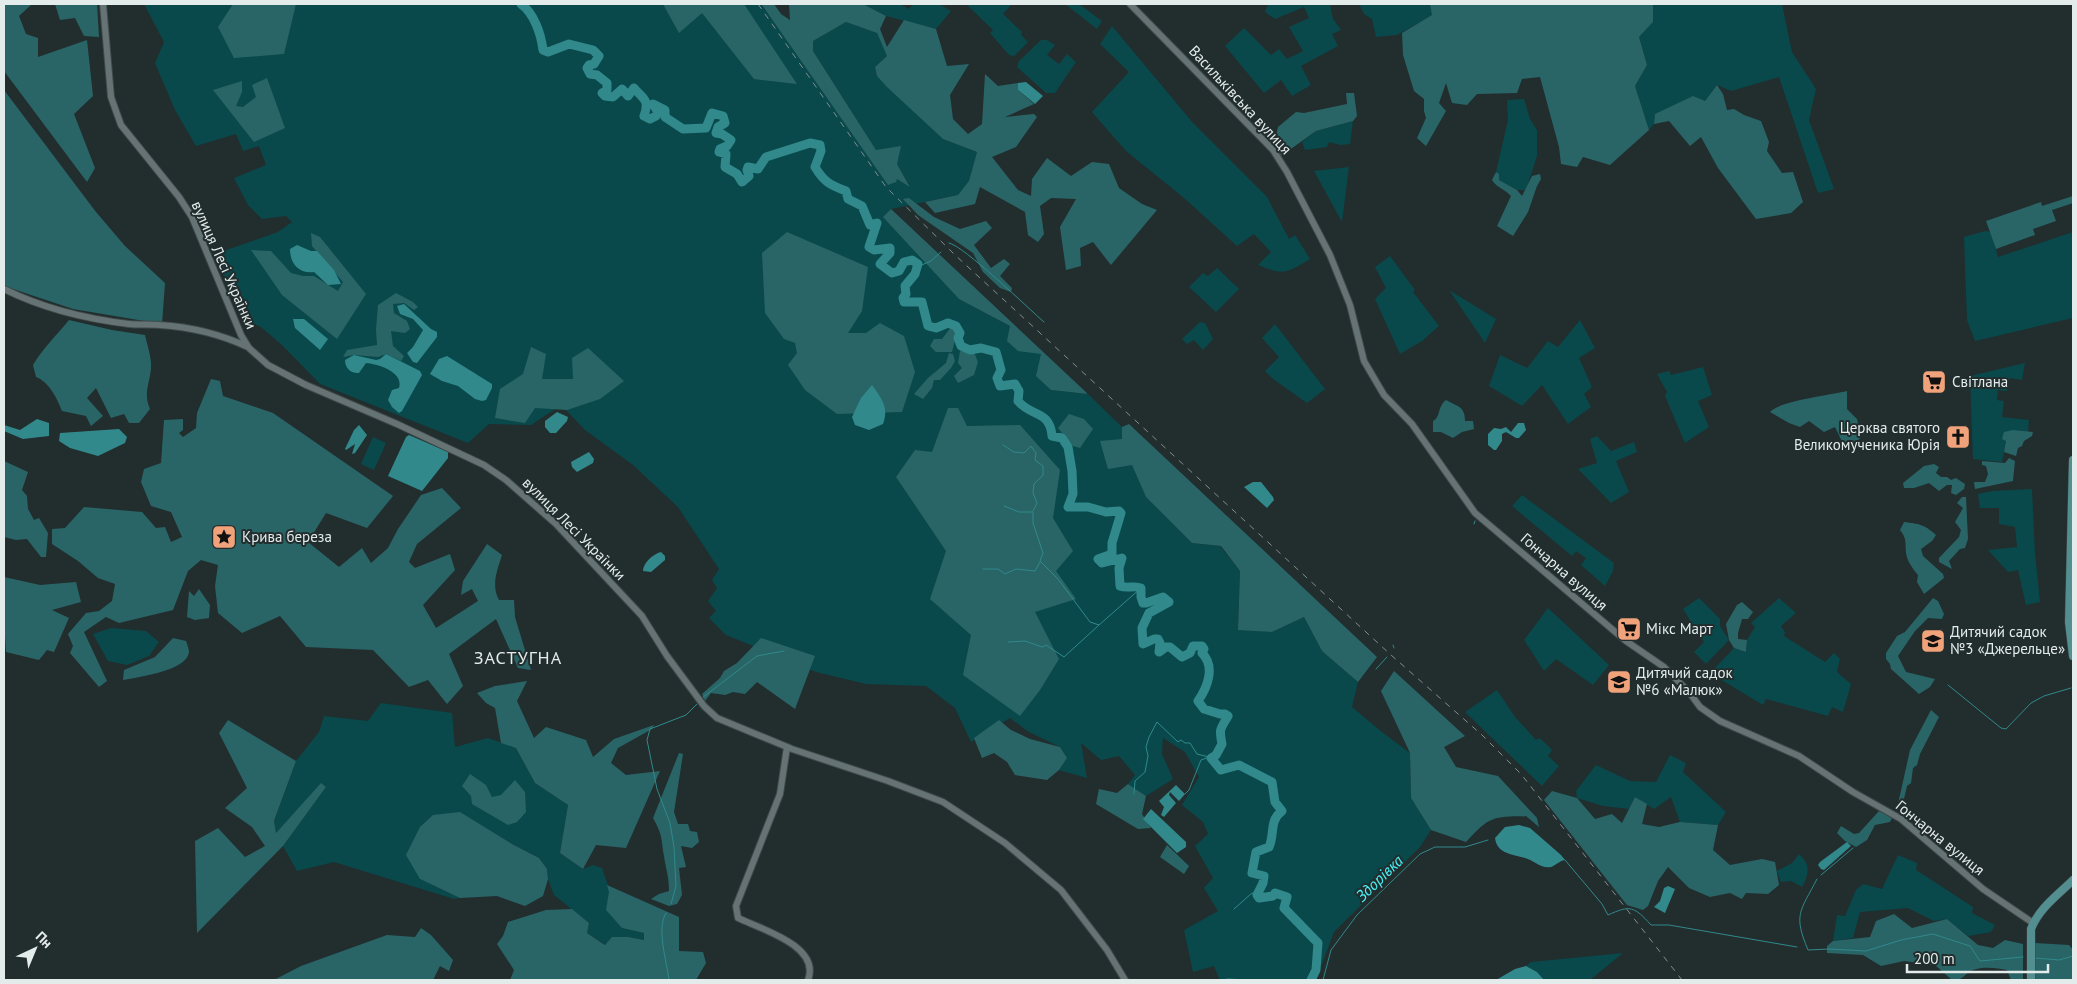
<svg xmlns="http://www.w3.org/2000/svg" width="2077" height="984" font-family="'PT Sans',sans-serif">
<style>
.green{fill:#09494b}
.forest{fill:#296567}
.water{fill:#31898c}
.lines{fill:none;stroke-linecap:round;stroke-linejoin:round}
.stream{stroke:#31898c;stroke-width:1}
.river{stroke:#31898c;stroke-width:9}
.minor-casing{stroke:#3f4949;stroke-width:8}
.major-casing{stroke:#3f4949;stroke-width:9}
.minor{stroke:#667374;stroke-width:6}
.major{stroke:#538f90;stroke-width:8}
.rail{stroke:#838c8d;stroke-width:1;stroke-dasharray:6 6;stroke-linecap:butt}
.labels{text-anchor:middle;stroke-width:4;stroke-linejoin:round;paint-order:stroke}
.street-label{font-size:15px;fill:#e4ebeb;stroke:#222d2e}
.poi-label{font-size:15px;fill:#e4ebeb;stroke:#222d2e;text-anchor:start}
.water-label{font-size:16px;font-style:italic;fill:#49f0f5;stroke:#222d2e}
.quarter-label{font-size:18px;letter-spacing:1px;fill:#e4ebeb;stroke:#222d2e}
</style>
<rect width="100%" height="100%" fill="#222d2e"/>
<!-- green -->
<path class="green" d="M144,4H763L762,5L793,48L897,179L910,186L897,164L876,150L813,51V41L846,22L877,33L887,56L875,67L877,76L943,139L977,152L969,182L958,195L891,209L884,216L959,299L1010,326L1041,354L1051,390L1088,394L1122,427V439L1146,497L1192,543L1220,546L1240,571L1238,629L1272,632L1304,617L1322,651L1358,682L1352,707L1382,732L1410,753L1411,798L1431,830L1420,847L1334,932L1316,980H1220L1214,966L1193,972L1184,930L1218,911L1204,888L1213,878L1195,846L1208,834L1203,822L1182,805L1199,777L1185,752L1163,738L1162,754L1173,779L1146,796L1128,784L1135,775L1119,756L1101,760L1081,743L1087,778L1059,770L1067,758L1060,747L1029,732L1010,718L971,742L955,708L926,686L866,684L816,672L726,635L709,618L716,611L708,601L717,588L712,580L719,569L678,507L633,465L585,430L561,405L531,425L489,424L468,443L320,384L283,346L261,327L244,320L215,254L278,232L292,222L286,216L262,219L248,205L234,178L266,165L259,146L243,151L236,134L196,146L175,110L155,63L164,42Z
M863,4H900L909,9L913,4H939L951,11L936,29L886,16Z
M968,4H1012L1003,14L1022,32L1021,35L1028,42L1014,56L1009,55L990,33L993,30L967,5Z
M1065,4H1079L1102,21L1097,29Z
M1268,4H1330L1333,19L1341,30L1332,34L1338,46L1301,66L1311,85L1292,96L1281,80L1264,93L1225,46L1244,28L1271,55L1279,49L1287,59L1303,51L1289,27L1309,18L1304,7L1275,19L1265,12Z
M1359,4H1430L1433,15L1397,35L1376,37L1372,19L1364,14Z
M1653,4H1782L1792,52L1816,89L1809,120L1834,189L1818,193L1779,77L1731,91L1717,85L1705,101L1655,114L1654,124L1649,130L1635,86L1647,65L1639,37L1653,22Z
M1112,26L1193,123L1267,197L1289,239L1295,235L1310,259C1286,273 1285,276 1258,265L1271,252L1254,234L1237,246L1184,198L1126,151L1092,112L1129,72L1100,44Z
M1041,40H1047L1055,45L1047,55L1059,64L1067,54L1076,62L1055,93H1046L1017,67L1019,61Z
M1524,99L1530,119L1537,130V156L1526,190H1517L1499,180V174L1496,172L1508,120L1507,100Z
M1353,121L1350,144L1340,145L1329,142L1327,147L1305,150L1302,142L1316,131Z
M1349,167L1342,222L1314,171Z
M1985,231L1991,232L1998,257L2073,232V318L1975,341L1967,320L1964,237Z
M1390,256L1415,290L1413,292L1439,326L1422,341L1400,354L1375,299L1386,288L1375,267Z
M1217,268L1239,289L1216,312L1189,287L1203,273L1208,276Z
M1449,290L1496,319L1485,343Z
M1580,320L1595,348L1579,358L1592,387L1584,394L1591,407L1568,424L1542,385L1522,406L1489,386L1500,355L1527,368L1548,341L1558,347Z
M1200,322L1205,323L1213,339L1203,350L1194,340L1187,344L1182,339Z
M1275,324L1325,389L1307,403L1273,379L1265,371L1279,357L1262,338Z
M2025,363L2022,380L2010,378L2007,391L1998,390L1997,400L2004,401L2002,417L2029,420L2028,432L2013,430L2006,441L2002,462L1973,459L1970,376Z
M1703,367L1712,395L1698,401L1709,427L1685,443L1665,396L1667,392L1657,374L1669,371L1671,375Z
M1597,436L1611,451L1634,442L1637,452L1616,461L1629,492L1611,503L1578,469L1597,463L1590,439Z
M373,437L386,443L374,470L361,464Z
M2032,489L2035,553L2040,602L2026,605L2018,570L2008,572L1988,550L2017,547L2015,527L1999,524V508H1980L1978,494L1992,491Z
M1522,495L1614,563L1613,571L1605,586L1581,565L1586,558L1576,551L1572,556L1512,506Z
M1699,598L1720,619V626L1729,640L1706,664L1694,652L1704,642L1683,609Z
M1779,598L1796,613L1781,626L1785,632L1784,636L1825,662L1834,653L1840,659L1837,672L1851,684L1843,712L1832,707L1828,716L1766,699L1763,705L1710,673L1734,648L1746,652L1747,640L1755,627L1751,623Z
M1548,608L1609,665L1593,685L1556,659L1544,671L1524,640Z
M111,628L146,631L159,642L149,656L127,665L108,661L93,634Z
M1497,690L1515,717L1536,740L1540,738L1552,750L1548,756L1559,766L1542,786L1465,712Z
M381,703L452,713L455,747L488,738L516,748L535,783L568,805L560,853L583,869L593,865L602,868L622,928L644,933V940L628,937L606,945L587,933L589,923L554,895L548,879L547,869L539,858L512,844L420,879L460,898L454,899L334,862L297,871L283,846L326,787L321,784L276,833L274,822L296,761L319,732L324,716L368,721Z
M1670,755L1686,763L1683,772L1726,812L1718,825L1680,822L1671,797L1654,809L1635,797L1629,809L1603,806L1577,798L1576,791L1596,765L1630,781L1656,782Z
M1799,854C1811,864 1809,875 1802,887L1791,881L1781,882L1777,871L1792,863Z
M1898,855L1917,863L1916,870L1973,907L1972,913L1995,925L1991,932L1968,936L1947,919L1934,921L1908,908L1860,912L1853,938L1833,941L1837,915L1845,916L1856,890L1863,884L1882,889Z
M1623,953L1590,980H1544L1537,972L1526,966L1531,962Z"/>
<!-- forest -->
<path class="forest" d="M4,4H32L19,16L26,34L38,38V57L87,40L93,96L74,114L95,168L87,182L4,71Z
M55,4H97L99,37L84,36L75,18L60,20Z
M233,4H296L284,54L234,58L218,27Z
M663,4H744L797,84L754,79L702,13L679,33Z
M763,4H774L781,14L790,20L789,4H863L886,16L880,29L887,47L904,20L936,29L947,66L969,64L950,95L953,119L968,134L982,124L985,74L998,86L1018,83V90L1034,104L1005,117L1034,114L1037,117L1016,147L992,157L1018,190L1031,196L1032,179L1047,158L1071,176L1092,162L1109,164L1119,188L1142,204L1157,210L1111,265L1093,242L1080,248L1081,266L1066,270L1060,227L1076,199L1051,198L1040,206L1044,234L1038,242L1028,235L1025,212L980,187L975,204L935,213L925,202L958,195L969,181L977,152L943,139L887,87L877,76L875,67L887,56L877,33L846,22L813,41V51L876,150L901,146L897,164L910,187L897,179L896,182L888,185L762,5Z
M1430,4H1653V22L1639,37L1647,65L1635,86L1649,130L1610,165L1583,157L1577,167L1561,164L1559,147L1540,77L1522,79L1517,93L1477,94L1467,105L1452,103L1446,83L1439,103L1446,111L1426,146L1417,138L1426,118L1424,111V99L1414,91L1403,55L1402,33L1432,15Z
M267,78L285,128L254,142L213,90L242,81V92L236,106L243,107L256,97L252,85Z
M1717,85L1723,94L1727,110L1734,109L1744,115L1761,121L1769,142L1767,151L1782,173L1793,172L1803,202L1791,213L1756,219L1718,168L1701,137L1690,146L1669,121L1654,124L1655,114L1693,96L1705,101Z
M4,90L96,212L125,246L165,283L162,324L73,309L4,286Z
M1346,93H1354L1357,116L1353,121L1316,131L1281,156L1269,142L1275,139L1278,127L1296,112L1304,113L1347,104Z
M1496,172L1499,174V180L1517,190L1522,196L1532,176L1540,174L1541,179L1537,186L1528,212L1513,236L1497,226L1511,196C1505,189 1497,188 1492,180Z
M2073,196V203L2052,210L2056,221L2033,229L2035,235L1996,249L1986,221L2041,202L2042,206Z
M909,198L934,217L960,229L986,221L992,228L974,245L991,268L1004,259L1010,264L1000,276L1012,288L1011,292L1000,288L983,272L973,253L918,215L903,199Z
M891,209L1088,394L1051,390L1036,376L1041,354L1018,351L1007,341L1010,326L959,299L883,217Z
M787,232L868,267L862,311L848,333H866L880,323L904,336L915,372L902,412L837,414L805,390L788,365L797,353L795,343L784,339L765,313L762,253Z
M311,233L320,237L366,294L337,339L282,295L251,250L271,251L291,273L303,276H314L338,291L343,282L312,246Z
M396,293L413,302L418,307L414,310L404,303L393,304L394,313L407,321L410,329L405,333L391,331L393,346L404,356L401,361L386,354L378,357L354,355L343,357L347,350L377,345L376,330L378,305Z
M69,320L112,330L145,335C147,344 150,353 151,362C152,381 142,391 150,409L139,423H129L124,414L111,418L96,388L87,398L103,416L91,426L86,416L62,411C57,398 49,382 36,377L33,365C43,348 57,335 69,320Z
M951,327L957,332L952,352H936L930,346L934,339H942Z
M531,347L546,354L542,379H573L572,358L588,348L624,381L600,399L567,410L535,408L525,423L495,418L500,389L523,374Z
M960,351L974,352L978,362L974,375L958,383L954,376L962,368L958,363Z
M949,353L953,354L955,361L951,368L940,380H934L932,388L923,399L914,394L928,378L946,363Z
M211,379L220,381L223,396L273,413L393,496L367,528L326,513L308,542L339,567L362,548L371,563L388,548L398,529L421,495L442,488L461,508L417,544L409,562L415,568L450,554L455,570L423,605L436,628L478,601L472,589L461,595L463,581L487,544L502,555C497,571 491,585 499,600H514L515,617L531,670L518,668L496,619L449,654L463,686L447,704L428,680L409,687L373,650L306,647L280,616L242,633L218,613L215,586L218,565L201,560L188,571L173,610L119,623L106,617L84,632L107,681L99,687L70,653L73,646L68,634L86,613L99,611L112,601L115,584L98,578L78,561L52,544V529L65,528L84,507L142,512L156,528L165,527L171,542L182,537L171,512L151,506L141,482L144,469L161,463L164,420L183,419V430L179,433L183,437L196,428L197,413Z
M1847,391V409L1857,419L1861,437L1847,452L1835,427L1824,432L1809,421L1800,427L1789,423L1770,412C1779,401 1831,395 1847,391Z
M1446,400C1458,407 1465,406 1465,421H1473L1474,429L1462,432L1453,438L1441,432H1433V421C1441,417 1437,407 1446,400Z
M948,408H958L967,426L1020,425L1060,470L1053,518L1073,551L1056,571L1076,599L1035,612L1059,659L1040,690L1020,716L963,675L971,635L930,599L946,551L896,477L915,450L932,452Z
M1069,414L1084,419L1093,429L1080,448L1073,446L1058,428Z
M1129,424L1377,657L1358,682L1322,651L1304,617L1272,632L1238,630L1240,571L1221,546L1192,543L1146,497L1132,465L1108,469L1100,441L1122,439V427Z
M2013,430L2033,432L2032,436L2024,441L2022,446L2018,448L2016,456L2004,452L2006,441L2002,439L2004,432Z
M2009,458L2015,461L2013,481L1975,489L1974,482H1985L1988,474L1986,466L1982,465V461L2005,463Z
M4,461L28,472L22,490L27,496L28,509L34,520L39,518L48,533L46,557H41L27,539L16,540L4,537Z
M1934,464L1939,467L1936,473L1941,477H1947L1951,480L1956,478L1965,484L1964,489L1956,495L1951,493L1952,485H1947L1939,491L1929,483L1914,488H1904L1903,483L1924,466Z
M1962,497H1966L1968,539L1965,548L1960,549L1949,561L1952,569L1939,562V558L1959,537L1961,530L1955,522L1963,508L1957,503Z
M1904,522C1919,524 1924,524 1936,535L1932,541L1921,549L1923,556L1943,574L1944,578L1924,594L1917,582L1918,575C1913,569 1907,561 1906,553C1905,542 1907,539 1900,530Z
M4,577L40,585L76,582L81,602L52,610L69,618L54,652L47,650L39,660L6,652L5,636L4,635Z
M199,589L210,605L209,618L195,620L187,617L189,591L194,596Z
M1933,598L1938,601L1944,614L1942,619L1928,618L1915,631L1898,656L1906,672L1935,679L1930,687L1919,694L1891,669L1890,664L1886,659V653L1897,636L1905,632Z
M1742,602L1753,612L1748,619H1742L1738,633V639L1747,640L1746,652L1734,648L1729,640L1726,624L1737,605Z
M173,638L186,641C187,644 189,649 189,652C187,671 138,677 123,680L124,670L155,657Z
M761,638L815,656L795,709L757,682L745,694L733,692L725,695L711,693L705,701L702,694L720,678L724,671L737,663Z
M1394,671L1465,736L1444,747L1456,767L1498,776L1537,818L1539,827L1526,816C1492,817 1490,816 1466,842L1431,830L1411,798L1410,753L1381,691Z
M527,681L517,701L534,738L546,727L586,740L593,757L614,739L654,725L652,729L618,748L611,763L626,775L660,771L626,848L596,845L583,869L560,853L568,805L535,783L516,748L501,743L495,708L486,703L477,693L495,686Z
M1931,710L1939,717L1920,754L1917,765L1913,768L1911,783L1907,786L1903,803L1898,804L1910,750Z
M228,720L296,761L274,821L276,833L321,783L326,787L283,846L197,933L195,841L218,828L245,857L265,846L252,827L225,808L247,788L219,733Z
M999,720L1011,730L1030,739L1060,747L1067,758L1059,770L1047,780L1015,775L1007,762L994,753L982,758L974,738Z
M679,753L683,754L674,812L678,824H688L690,831L697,832L699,842L692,848L681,846L686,867L679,868L682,895L677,904L669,906L651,899L659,894L669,891C669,876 666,870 664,856C661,838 663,836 653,818Z
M470,774L486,785L492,797L501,795L515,780L525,792L526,812L517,822L508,825L472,804L471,796L462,786Z
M1128,784L1146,796L1142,814L1151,828L1138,829L1096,804L1099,789L1117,793Z
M1552,791L1577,798L1595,819L1612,814L1622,823L1635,797L1647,804L1642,824L1659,827L1680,822L1718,825L1713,850L1730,865L1762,859L1775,862L1779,885L1768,894L1746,893L1742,899L1730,893L1710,897L1689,888L1668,867L1658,881L1648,906L1643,910L1627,905L1544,800Z
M1879,811L1892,818L1890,822L1875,825L1867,840L1856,847L1845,841L1837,833L1841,826L1854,834L1859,833Z
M460,812L512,844L539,858L547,869L548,879L543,896L525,906L497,896L460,898L420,879L406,855L420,827L433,815Z
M1167,845L1189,866L1184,874L1160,857Z
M607,885L679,917V951L703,952L706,963L696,980H510L514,970L497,944L503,936L508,922L546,910L572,909L589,923L587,933L605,945L612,937H628L644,940V933L622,928L606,910L609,892Z
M1894,914L1912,928L1947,919L1978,945L1993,948L2005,940L2023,944V980H2011L2007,970C1997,968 1984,966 1973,970C1963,974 1965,980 1952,980L1935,965L1904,961L1881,966L1863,955L1827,953V946L1833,941L1870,937L1876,921Z
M421,928L431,935L453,960L449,971L440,966L433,980H274L301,966L387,935L415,937Z
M2035,943L2069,945L2073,950V980H2035Z"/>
<!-- water -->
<path class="water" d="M1026,82L1043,96L1035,104L1018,90V83Z
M297,245L311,251H317L334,270L341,284L328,285L314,272C299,274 290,264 290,249Z
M404,304L431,329L437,332V337L417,363L413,362L407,353L413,347L423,330L413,319L400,314L397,306Z
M293,319H304L328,339L320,350L295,328Z
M386,354L420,371L422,375L402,411L399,413L392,407L388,400L392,390L399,388C404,372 378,364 366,363L359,373C351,374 345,368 345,360L354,355L376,360L380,359Z
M447,356L492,384V388L486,400L482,401L475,399L458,386L442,381L430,374L439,359Z
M872,385C882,399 889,407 883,424L869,430L855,425L852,417L861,398Z
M557,412L568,417L567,421L556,433H550L545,427V421Z
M37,419L49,423V436L23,439L4,431V425L20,430Z
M1518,423H1524L1526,430L1519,438H1516L1506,432L1502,434V441L1496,450H1494L1488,445V434L1494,428L1501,429L1506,427L1511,432Z
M359,425L367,435L355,453L352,454L355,444L346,450L345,449L354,430Z
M119,429L127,437L125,443L98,456L70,448L59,441L60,433Z
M409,435L448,452V458L422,491L388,476L406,437Z
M589,452L594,459L593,463L577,472L572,467L571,462Z
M1253,482H1261L1273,497L1274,500L1267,508L1244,487Z
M661,552L665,556V560L651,572L643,571C643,563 653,554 661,552Z
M1176,785L1185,794L1179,801L1170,792L1169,795L1176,803L1164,817L1161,815L1164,807L1159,801Z
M1151,809L1186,842V847L1177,853L1143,819Z
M1519,825L1530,828L1561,855L1565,860C1559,861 1556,865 1551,867C1540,869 1534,860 1525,858C1512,854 1497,854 1495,838L1505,827Z
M1847,842L1851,846L1824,870L1821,869L1818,865L1820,862Z
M1668,886L1675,889L1665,913L1654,907L1660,901L1664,888Z
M1526,966L1537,972L1544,980H1496L1515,969Z"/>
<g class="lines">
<!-- stream -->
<path class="stream" d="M949,243C963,245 1029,309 1044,322
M917,267L931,261L941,252
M1003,445L1014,452L1024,453L1031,446L1036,453L1035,460L1043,466V475L1034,484L1033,493L1037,503L1033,511
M1004,506L1019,512H1033V523L1043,553L1040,561L1058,579L1090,622L1099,625L1141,588
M1474,524L1475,521
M983,569H998L1005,574L1016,569L1035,571L1040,562
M1008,642L1025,641L1042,647L1046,645L1064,657L1099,625
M1393,645L1394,648
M1376,669L1387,657
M1948,685L2001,728L2006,729L2031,703L2044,696L2071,688
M702,698L757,656L784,651
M1134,794L1135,781L1145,772L1148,756L1146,747L1149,737L1157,722L1178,742L1181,740L1185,743H1190L1197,754L1209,757
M1185,794L1189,790L1201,760L1209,757L1211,758
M1565,860L1602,904L1608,915C1630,905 1634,906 1651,925H1669L1797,947
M1821,875L1853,848
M1817,879C1800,912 1793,914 1808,950L1829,949L1866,951L1901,940L1933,934L1970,946L1980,961L2023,957
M671,904L676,886L674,847L670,823L657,789L647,740L650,729L686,715L697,704
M1234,909L1252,893L1257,895
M666,913C656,929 667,962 669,980
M2035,958L2059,960L2073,956
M1227,979L1250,980
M1323,980L1331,950L1357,915L1420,854L1435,847H1465L1488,840"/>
<!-- river -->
<path class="river" d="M521,4C534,13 541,34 543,50L548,52L569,44L593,50L599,56L594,64L589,65L587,68L590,74L597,75L607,83V90L602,93L605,96L613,97L622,89L628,96L634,88C643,99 650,99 644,116L650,119L656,116L658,112L653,104L665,110V117L683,129L706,128L712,113L723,116L725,123L718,127L716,133L722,134L731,140L727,146L720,149L719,152L726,154L725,167L737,174L742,182L749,176L747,170L748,167L758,169L766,157L810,143L820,145L821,151L815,167C824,182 830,185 846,191L848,199L862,206L870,225L877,223L869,247L874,250L890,248V253L880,264L892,273L899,271L904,262L912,260L918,264L915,274L905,286L906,294L903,298L904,302H922L928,326L936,328L948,323L956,326L960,333L958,338L961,346L970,350L981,348L996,352L1001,370L997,378L1000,386L1015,384L1019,391L1018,401C1031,417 1050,410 1052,436L1062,438L1068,447L1072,471L1073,494L1068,507H1088L1106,512L1119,511L1121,513L1112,543V554L1098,559L1102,563L1122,558L1119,568L1120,586C1127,589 1135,585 1141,588V597L1143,603H1146L1163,597L1169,602L1149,613L1142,628L1143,644L1154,639H1158L1160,643L1159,652L1166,647H1170L1182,657L1190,653L1193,646H1202L1204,649L1202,653C1216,667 1207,688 1198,701L1204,709L1220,714H1225L1228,716C1220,730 1219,728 1222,744L1216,755L1211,758L1221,770L1239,765L1272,782L1275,802L1282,811C1269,820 1275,834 1269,847L1256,852L1252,873L1264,876L1263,883L1257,895L1259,898L1273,896L1275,893L1287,897L1284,908L1318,943L1316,970L1311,980"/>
<defs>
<path id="minor" d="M103,4L111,97L121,125L179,197L192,217L241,335L249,348L268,365L306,385L397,424L484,465L506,480L556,524L642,616L667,656L704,706L717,718L792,749L888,781L943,802L1005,843L1061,890L1107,950L1125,980
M1130,4L1273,150L1287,172L1330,255L1350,305L1364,361L1384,395L1412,424L1475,513L1626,641L1664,667L1689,692L1700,707L1720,721L1799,756L1853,792L1901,819L1983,889L2033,923
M4,289C42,308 87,319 129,324C139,325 150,324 160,325C191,327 220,334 248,347
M787,747L780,794L736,906L738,918C761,929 821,946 808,980"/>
<path id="major" d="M2073,460L2069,622L2073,656
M2031,980V929C2039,908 2058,895 2073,880"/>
</defs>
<!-- minor casing -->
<use href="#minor" class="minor-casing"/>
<!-- major casing -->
<use href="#major" class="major-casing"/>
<!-- minor -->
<use href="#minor" class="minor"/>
<!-- major -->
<use href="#major" class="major"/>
<!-- rail -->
<path class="rail" d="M758,4L886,187L955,255L1391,655L1482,735L1521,774L1682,980"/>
</g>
<!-- icons -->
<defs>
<symbol id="supermarket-square" viewBox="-11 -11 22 22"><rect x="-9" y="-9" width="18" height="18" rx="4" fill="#f0a27a" stroke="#222d2e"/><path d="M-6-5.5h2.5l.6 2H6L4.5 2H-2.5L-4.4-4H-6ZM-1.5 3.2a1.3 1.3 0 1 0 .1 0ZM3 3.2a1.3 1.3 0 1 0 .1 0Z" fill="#111"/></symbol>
<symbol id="church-square" viewBox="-11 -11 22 22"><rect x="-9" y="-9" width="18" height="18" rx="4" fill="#f0a27a" stroke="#222d2e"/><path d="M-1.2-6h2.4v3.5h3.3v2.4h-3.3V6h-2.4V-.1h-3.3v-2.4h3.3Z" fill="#111"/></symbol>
<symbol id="sight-square" viewBox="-11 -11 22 22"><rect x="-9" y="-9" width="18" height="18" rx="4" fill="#f0a27a" stroke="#222d2e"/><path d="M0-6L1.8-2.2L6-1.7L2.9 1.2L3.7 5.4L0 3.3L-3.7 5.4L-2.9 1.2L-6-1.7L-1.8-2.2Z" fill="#111"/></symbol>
<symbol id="school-square" viewBox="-11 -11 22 22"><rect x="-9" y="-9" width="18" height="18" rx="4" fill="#f0a27a" stroke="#222d2e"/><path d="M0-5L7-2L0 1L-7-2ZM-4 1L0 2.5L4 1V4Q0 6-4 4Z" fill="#111"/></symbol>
</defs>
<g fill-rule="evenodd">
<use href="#supermarket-square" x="1920" y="368" width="28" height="28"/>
<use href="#church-square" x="1944" y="423" width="28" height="28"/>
<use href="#sight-square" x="210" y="523" width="28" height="28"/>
<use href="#supermarket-square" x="1615" y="615" width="28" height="28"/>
<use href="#school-square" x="1919" y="627" width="28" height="28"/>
<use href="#school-square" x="1605" y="668" width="28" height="28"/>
</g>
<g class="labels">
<!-- street labels -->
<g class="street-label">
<text transform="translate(1240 100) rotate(47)" y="5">Васильківська вулиця</text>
<text transform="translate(224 265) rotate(66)" y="5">вулиця Лесі Українки</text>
<text transform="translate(574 529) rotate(45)" y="5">вулиця Лесі Українки</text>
<text transform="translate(1564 572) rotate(41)" y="5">Гончарна вулиця</text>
<text transform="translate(1940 838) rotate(39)" y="5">Гончарна вулиця</text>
</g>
<!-- poi labels -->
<g class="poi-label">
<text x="1952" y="387">Світлана</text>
<text x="1940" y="433" text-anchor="end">Церква святого<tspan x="1940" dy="17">Великомученика Юрія</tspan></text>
<text x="242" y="542">Крива береза</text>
<text x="1646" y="634">Мікс Март</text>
<text x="1950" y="637">Дитячий садок<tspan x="1950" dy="17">№3 «Джерельце»</tspan></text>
<text x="1636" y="678">Дитячий садок<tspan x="1636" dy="17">№6 «Малюк»</tspan></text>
</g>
<!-- water labels -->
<g class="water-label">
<text transform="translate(1379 878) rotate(-44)" y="6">Здорівка</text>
</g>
<!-- quarter labels -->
<g class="quarter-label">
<text x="518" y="664">ЗАСТУГНА</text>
</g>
</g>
<!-- border -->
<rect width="2077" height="984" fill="none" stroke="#e4ebeb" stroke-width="10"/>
<!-- north arrow -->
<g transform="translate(35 949) rotate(44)" stroke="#222d2e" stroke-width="4" paint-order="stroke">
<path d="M0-4L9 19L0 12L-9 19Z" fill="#e4ebeb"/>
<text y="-8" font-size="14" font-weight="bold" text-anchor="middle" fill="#e4ebeb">Пн</text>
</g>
<!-- scale -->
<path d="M1907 964v8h141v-8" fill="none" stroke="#e4ebeb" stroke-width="2.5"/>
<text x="1914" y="964" font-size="15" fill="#e4ebeb" stroke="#222d2e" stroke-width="4" paint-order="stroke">200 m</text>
</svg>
